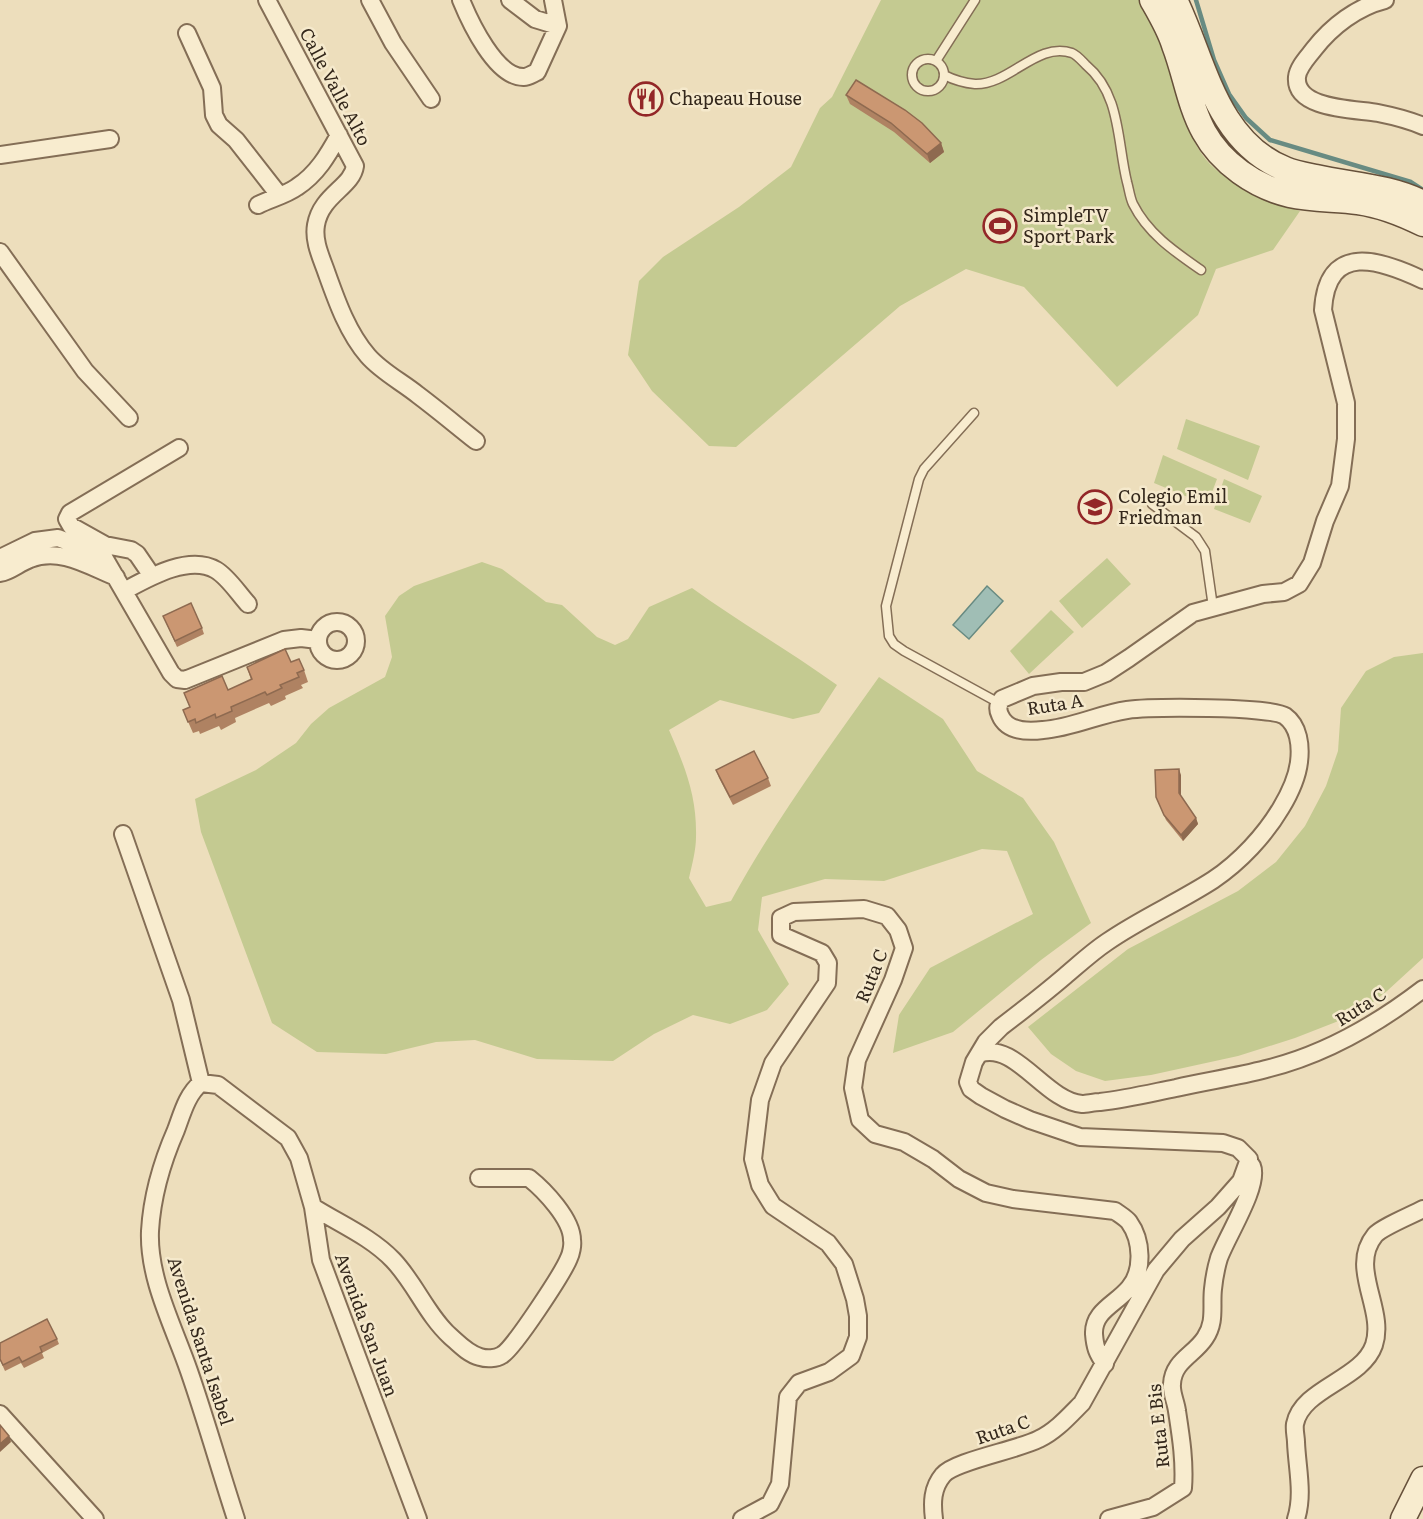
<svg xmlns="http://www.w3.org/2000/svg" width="1423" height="1519" font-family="Literata,serif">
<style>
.green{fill:#c4ca91}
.water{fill:#a0beb5;stroke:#688b82;stroke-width:1.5}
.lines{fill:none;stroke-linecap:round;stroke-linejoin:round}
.stream{stroke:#688b82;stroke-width:4.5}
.service-casing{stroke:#846e56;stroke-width:11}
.minor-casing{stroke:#846e56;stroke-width:20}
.secondary-casing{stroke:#66503a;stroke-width:27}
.service{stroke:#f8eccf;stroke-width:8}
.minor{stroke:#f8eccf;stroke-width:16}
.secondary{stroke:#f8eccf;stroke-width:24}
.wall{fill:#af8262}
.shaded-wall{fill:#8e6a50}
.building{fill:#cb9772;stroke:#8e6a50;stroke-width:1.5}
.labels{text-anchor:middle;stroke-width:5;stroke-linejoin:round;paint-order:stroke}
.street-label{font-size:18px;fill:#33271b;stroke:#f5e9cc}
.poi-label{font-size:18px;fill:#33271b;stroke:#f5e9cc;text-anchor:start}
</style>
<rect width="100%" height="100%" fill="#eddebc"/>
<!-- green -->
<path class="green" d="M881,0H1144L1147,5C1156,30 1166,54 1174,80C1183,110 1188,140 1210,164C1234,188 1269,200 1300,211L1273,250L1216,269L1198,315L1117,387L1024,287L966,269L900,306L736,447L709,446L652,391L628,355L639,281L663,257L739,207L791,167L820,108L832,97Z
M1186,419L1260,446L1248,480L1177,449Z
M1163,455L1217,479L1207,505L1154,483Z
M1224,479L1262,496L1250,523L1214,509Z
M1107,558L1131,584L1082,628L1059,601Z
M482,562L502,569L546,602L562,605L597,637L615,645L628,639L649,607L692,588C739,622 790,651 837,685L819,713L793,719L720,700L669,730C685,767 697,796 696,837C696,850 692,865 689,878L706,907L731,901C774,822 827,750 879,677L943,719L977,771L1023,798L1054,842L1091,923L1041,960L953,1032L893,1053L899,1015L930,968L1033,914L1007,851L982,849L884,881L825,879L762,897L758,930L789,984L767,1010L730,1024L693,1015L654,1034L613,1061L537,1059L475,1040L436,1042L386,1054L317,1052L272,1023L201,832L195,799L256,770L296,743L311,724L329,708L385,677L392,657L385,616L399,596L414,586Z
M1051,610L1074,632L1029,674L1010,651Z
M1423,653V958L1387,991L1359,1013L1295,1038L1238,1056L1151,1075L1105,1081L1076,1071L1051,1054L1028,1027L1128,949L1238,891L1276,862L1305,826L1326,786L1338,751L1341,708L1366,671L1394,657Z"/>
<!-- water -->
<path class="water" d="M987,586L1003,601L969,639L953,625Z"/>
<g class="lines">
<!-- stream -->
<path class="stream" d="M1196,0L1214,60L1229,94L1246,118L1270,140L1411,182L1423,190"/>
<defs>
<path id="service" d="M912 75a16 16 0 1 1 32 0a16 16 0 1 1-32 0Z
M936,61L975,0
M944,75C954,80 964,83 975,84C1010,85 1037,41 1072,53C1077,55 1082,61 1086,65C1121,94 1117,142 1127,182C1129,189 1130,198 1133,204C1148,234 1175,252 1201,270
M974,413L924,469L919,479L886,606L889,636L894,644L904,651L999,703
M1152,504L1196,537L1205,551L1213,607"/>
<path id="minor" d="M267,0L355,166C352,187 321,195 316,225C313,242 322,259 327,274C337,302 348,333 368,356C382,372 402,382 418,395C438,410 457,426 476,441
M370,0L393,43L431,99
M461,0C470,22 496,78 524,77C528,77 534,73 537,72L558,26L553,0
M510,0L535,19L558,26
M1385,0C1357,7 1332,26 1314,49C1308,57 1298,67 1297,77C1294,110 1357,109 1378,113C1393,116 1409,120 1423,126
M187,33L212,88L214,115L219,125L236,140L279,195
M0,155L110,139
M258,205C270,199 286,195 297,187C317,174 328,155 339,135
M0,252L85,371L129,418
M0,558L35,541L58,538L85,548L105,559L171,673L177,679L185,680L284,640L301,638L318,640
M0,573C11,571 19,563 30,559C60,547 89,566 116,577
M152,576L137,554L131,550L105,545L71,526L67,519L70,513L179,448
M124,591C148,578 189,554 216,570C228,577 238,593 248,604
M318 641a19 19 0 1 1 38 0a19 19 0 1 1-38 0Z
M123,834L181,1000L201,1083
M979,1054C1015,1040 1045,1101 1082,1104C1087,1104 1094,1102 1100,1102C1126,1099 1151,1093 1176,1088C1206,1081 1236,1077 1266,1069C1324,1055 1376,1025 1423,989
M201,1083L218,1085L288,1138L299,1158L313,1207L321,1260L418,1519
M201,1083C187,1094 182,1114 176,1130C162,1162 152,1196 150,1231C148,1279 174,1327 189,1371C206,1420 220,1470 236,1519
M313,1207C340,1224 371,1237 393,1260C415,1283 427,1315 450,1336C459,1344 468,1354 480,1357C486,1359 496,1359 502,1355C514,1348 563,1273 569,1258C571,1254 573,1245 572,1240C572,1219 544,1190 529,1178H479
M0,1414L95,1519
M742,1519L770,1504L780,1484L788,1397L799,1383L829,1372L851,1356L858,1337V1316L855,1299L844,1264L828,1243L773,1206L760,1185L753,1159L760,1100L773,1063L827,983L828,963L822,953L781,935V918L794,912L864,909L887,916L898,930L904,948L893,980L857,1060L853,1088L860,1120L875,1134L904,1142L933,1159L959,1179L986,1193L1013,1199L1115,1211C1119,1214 1126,1218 1129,1222C1142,1240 1144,1271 1129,1288C1116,1304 1093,1311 1094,1334C1095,1347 1097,1353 1105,1364
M934,1519C932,1503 932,1488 943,1475C954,1461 1018,1450 1039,1439C1056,1431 1069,1416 1082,1403L1156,1270L1182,1239L1218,1207L1241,1181L1249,1159L1238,1148L1223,1143L1080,1137L1030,1120L1005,1109L981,1096L971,1089L968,1082L974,1062L986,1042L1001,1027C1022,1011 1044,994 1065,976C1078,965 1092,952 1107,942C1140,919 1179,902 1213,880C1240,862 1265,835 1281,808C1290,793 1297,779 1299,762C1301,746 1299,726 1285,716C1271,706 1149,707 1127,710C1099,714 1072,728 1043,730C1027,732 1007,732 1000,715C997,709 998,704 1002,699L1033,686L1061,682H1084L1106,673L1129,658L1193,613L1263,594L1284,592L1299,584L1312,563L1325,521L1340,486L1346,439V403L1323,310C1327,241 1381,260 1423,280
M1109,1519L1153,1507L1183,1488C1185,1462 1181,1437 1177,1411C1176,1402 1171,1393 1172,1384C1173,1361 1194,1355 1205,1338C1216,1322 1211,1306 1213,1289C1214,1279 1216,1268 1219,1258C1227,1236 1260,1185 1252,1166
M1296,1519C1304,1494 1297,1468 1296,1442C1296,1437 1294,1430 1295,1424C1302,1388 1362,1380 1374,1345C1386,1309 1348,1268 1375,1235C1382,1227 1412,1215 1423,1209"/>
<path id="secondary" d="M1152,0C1160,14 1169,29 1174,45C1185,73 1189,105 1204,132C1221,163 1255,187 1290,195C1312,200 1336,199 1358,202C1380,205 1403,214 1423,224
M1175,0C1204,59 1215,141 1285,169C1294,173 1306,175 1316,177C1352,185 1390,186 1423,203
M1403,1519L1423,1479"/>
</defs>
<!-- service casing -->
<use href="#service" class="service-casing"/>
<!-- minor casing -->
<use href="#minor" class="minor-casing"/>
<!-- secondary casing -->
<use href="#secondary" class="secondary-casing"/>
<!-- service -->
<use href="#service" class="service"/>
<!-- minor -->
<use href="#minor" class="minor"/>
<!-- secondary -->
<use href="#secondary" class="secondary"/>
</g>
<!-- wall -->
<path class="wall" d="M846,95L941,143L944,152L930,163L894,132L850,104Z
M163,616L202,628L204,634L177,647Z
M291,662L304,670L308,682L301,685L303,688L285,696L286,699L271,706L269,703L235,718L236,722L221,730L219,726L200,734L199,731L193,733L183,710L190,708L184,693L228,690L251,680L247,667Z
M716,770L768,778L771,786L733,805L719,778Z
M1181,775V796L1196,818L1198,824L1183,841L1166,820L1156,797Z
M57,1339L59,1344L42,1353L44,1358L24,1368L21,1363L5,1371L0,1360V1343Z"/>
<!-- shaded-wall -->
<path class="shaded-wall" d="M941,143L944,152L930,163L927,154Z
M1179,769L1181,775V799L1179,793Z
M1196,818L1198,824L1183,841L1181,835Z
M9,1436L11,1442L0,1452V1444Z"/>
<!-- building -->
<path class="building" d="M856,80L905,110L922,123L941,143L927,154L891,123L846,95Z
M191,603L202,628L175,641L163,616Z
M285,649L291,662L299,659L304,670L297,673L299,677L280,685L282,688L267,695L265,692L231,707L232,711L216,718L215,714L196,723L195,719L188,722L183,710L190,707L184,693L222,676L228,690L252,679L247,667Z
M754,751L768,778L730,797L716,770Z
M1179,769V793L1196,818L1181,835L1164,815L1156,797L1155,770Z
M47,1319L57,1339L40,1347L42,1352L22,1362L19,1357L3,1365L0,1359V1343Z
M0,1425L9,1436L0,1444Z"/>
<!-- icons -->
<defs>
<symbol id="restaurant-ring" viewBox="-11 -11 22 22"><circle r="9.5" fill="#f5e9cc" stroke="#932728" stroke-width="1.5"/><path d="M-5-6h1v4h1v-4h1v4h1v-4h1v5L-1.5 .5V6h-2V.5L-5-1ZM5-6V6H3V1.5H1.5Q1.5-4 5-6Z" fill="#932728"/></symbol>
<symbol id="stadium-ring" viewBox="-11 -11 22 22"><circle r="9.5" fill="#f5e9cc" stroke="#932728" stroke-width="1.5"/><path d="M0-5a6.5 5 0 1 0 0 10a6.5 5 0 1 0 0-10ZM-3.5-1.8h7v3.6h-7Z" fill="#932728"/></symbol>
<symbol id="school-ring" viewBox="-11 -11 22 22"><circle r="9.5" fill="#f5e9cc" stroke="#932728" stroke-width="1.5"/><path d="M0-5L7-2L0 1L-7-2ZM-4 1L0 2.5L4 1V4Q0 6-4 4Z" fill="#932728"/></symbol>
</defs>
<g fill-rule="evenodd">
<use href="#restaurant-ring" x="627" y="80" width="38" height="38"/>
<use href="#stadium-ring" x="981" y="207" width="38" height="38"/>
<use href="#school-ring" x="1076" y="488" width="38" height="38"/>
</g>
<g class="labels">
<!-- street labels -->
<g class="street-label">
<text transform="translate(335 87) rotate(62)" y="6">Calle Valle Alto</text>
<text transform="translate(1055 705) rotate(-9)" y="6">Ruta A</text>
<text transform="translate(872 976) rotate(-68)" y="6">Ruta C</text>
<text transform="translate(1361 1007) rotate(-32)" y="6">Ruta C</text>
<text transform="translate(366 1325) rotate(70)" y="6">Avenida San Juan</text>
<text transform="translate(200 1341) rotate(72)" y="6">Avenida Santa Isabel</text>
<text transform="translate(1159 1426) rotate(-96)" y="6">Ruta E Bis</text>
<text transform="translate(1003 1430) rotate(-19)" y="6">Ruta C</text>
</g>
<!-- poi labels -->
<g class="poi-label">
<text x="669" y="105">Chapeau House</text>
<text x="1023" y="222">SimpleTV<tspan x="1023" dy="21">Sport Park</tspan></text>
<text x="1118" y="503">Colegio Emil<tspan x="1118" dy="21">Friedman</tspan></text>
</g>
</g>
</svg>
